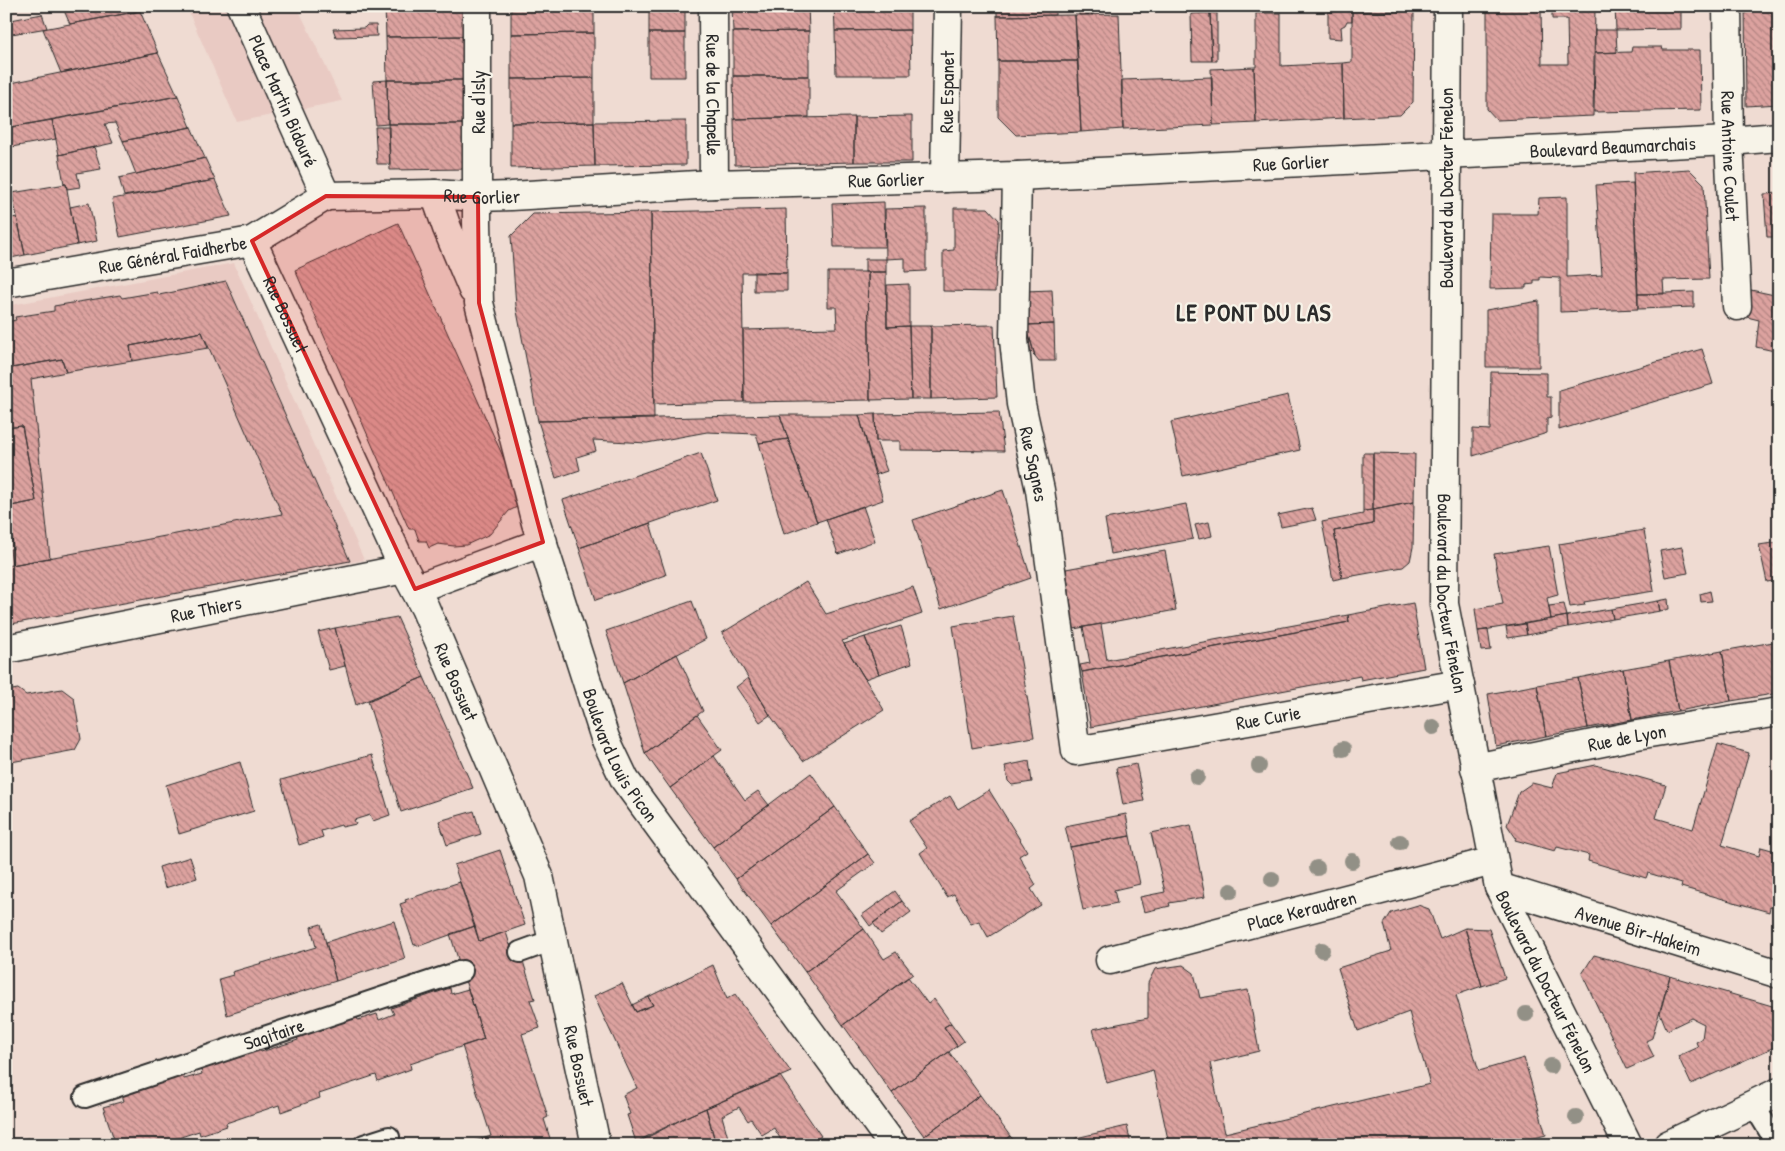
<svg xmlns="http://www.w3.org/2000/svg" width="1785" height="1151" font-family="'Patrick Hand',sans-serif">
<style>
.built{fill:#e9cac3}
.building{fill:url(#building-back-hatch);stroke:#2b2b2b}
.lines{fill:none;stroke-linecap:round;stroke-linejoin:round}
.lane-casing{stroke:#2b2b2b;stroke-width:24}
.street-casing{stroke:#2b2b2b;stroke-width:31}
.secondary-casing{stroke:#2b2b2b;stroke-width:31}
.lane{stroke:#f7f3e8;stroke-width:20}
.street{stroke:#f7f3e8;stroke-width:28}
.secondary{stroke:#f7f3e8;stroke-width:28}
.tree{fill:#929086}
.marked{fill:#d62828;fill-opacity:0.2;stroke:#d62828;stroke-width:4;stroke-linejoin:round}
.labels{text-anchor:middle;stroke-width:4.5;stroke-linejoin:round;paint-order:stroke}
.street-label{font-size:19px;fill:#2b2b2b;stroke:#f7f3e8}
.district-label{font-size:24px;font-weight:bold;letter-spacing:1px;fill:#2b2b2b;stroke:#f7f3e8}
</style>
<defs>
<pattern id="building-back-hatch" width="6" height="6" patternUnits="userSpaceOnUse" patternTransform="scale(1.25)"><rect width="6" height="6" fill="#dca29f"/><path d="M-1 5l2 2M0 0l6 6M5-1l2 2" fill="none" stroke="#b38482"/></pattern>
</defs>
<rect width="100%" height="100%" fill="#efdbd2"/>
<filter id="ink" filterUnits="userSpaceOnUse"><feTurbulence type="fractalNoise" baseFrequency=".02" numOctaves="2"/><feDisplacementMap in="SourceGraphic" scale="10" xChannelSelector="R" yChannelSelector="G"/><feConvolveMatrix kernelMatrix="1 2 1 2 8 2 1 2 1" color-interpolation-filters="sRGB"/></filter>
<g filter="url(#ink)">
<!-- built -->
<path class="built" d="M186,6H297L342,101L237,122Z
M234,263L364,560L6,625V306Z"/>
<!-- building -->
<path class="building" d="M62,6H137L140,11L70,24Z
M385,6H465V36L386,37Z
M511,6H594V33L511,34Z
M649,6H685V33H649Z
M732,6H808L809,31L733,32Z
M834,6H910V30L835,31Z
M997,6H1055V15L997,16Z
M1079,6H1093V15H1079Z
M1360,6H1414V11H1360Z
M1487,6H1595V8L1487,9Z
M1615,6H1681V29L1616,30Z
M1745,6H1779V104L1746,106Z
M1552,8H1595L1593,116L1497,120L1487,109V9H1541L1542,64H1568L1567,19H1552Z
M140,11L158,53L61,73L43,29Z
M1352,11V21H1347L1345,25L1341,27L1342,39L1328,38V12Z
M1352,11H1414L1413,102L1400,115L1344,118L1343,63L1352,62Z
M1210,13L1212,61H1192L1191,14Z
M1210,13H1217V61H1212Z
M1256,13H1281V66L1343,63L1344,118L1256,123L1254,67H1256Z
M42,14L47,28L6,35V21Z
M1119,14L1123,129L1081,132L1075,15Z
M1075,15L1078,61H998L997,16Z
M367,25H376L377,36L336,37L333,29L364,28Z
M910,30L911,75H836L835,31Z
M1595,30H1616L1617,52L1595,53Z
M809,31V76H733V32Z
M594,33V78L511,79V34Z
M649,33H685V77H649Z
M465,36V80H387L386,37Z
M1632,47H1662L1663,50H1700L1701,110L1594,112L1595,53L1631,52Z
M158,53L178,96L6,128V84Z
M998,61H1078L1081,132L1016,135L998,117Z
M1254,67L1256,123L1213,125L1211,69Z
M733,76H809V117L734,119Z
M1212,77L1213,125L1123,129L1122,80Z
M594,78V122L511,123V79Z
M387,80L388,124L376,125L373,81Z
M387,80H465V124H388Z
M178,96L191,127L123,141L115,123L105,124L113,143L59,155L52,120Z
M912,116V162H854V117Z
M854,117V162L735,165L734,119Z
M52,120L56,139L6,148V128Z
M686,121V165L595,166L594,122Z
M594,122L595,166L511,168V123Z
M388,124H465L466,169L390,170Z
M191,127L205,158L136,174L123,141Z
M375,127H389L390,164H377Z
M94,147L101,169L77,173L80,187L67,189L66,184H64L59,155Z
M205,158L215,180L124,196L119,178Z
M1689,169L1704,184L1709,279L1663,280L1664,294H1638L1633,173Z
M215,180L231,216L120,237L112,199Z
M1633,183L1638,309L1560,312V278L1540,277V280H1534V284L1526,285V288L1490,289L1491,214H1538L1539,198L1567,197V277L1602,275L1596,185Z
M66,184L77,245L25,255L12,193Z
M1779,193V237H1767L1764,194Z
M884,202L885,247H834L832,204Z
M89,203L97,241L77,245L70,207Z
M926,208V271L905,272V258L886,259L885,209Z
M954,208H988L999,220L995,292L943,291V251L954,250Z
M786,209L787,273H742L744,402L654,404L651,212Z
M651,212L654,419L538,421L516,306L511,236L533,214Z
M17,217L25,255L6,259V219Z
M398,223L514,481L511,484L517,496L514,500L517,507L509,511L490,534L466,545L454,546L438,544L429,548L426,541H419L415,529H409L295,270Z
M865,259H886V272H865Z
M754,272L787,273V291H754Z
M828,272H868L870,400L744,402L743,330L837,328L836,307H828Z
M868,272H886L887,327L909,326L911,399L870,400Z
M226,281L350,561L6,625V566L282,514L202,332L130,346L132,361L66,372L62,359L6,369V322L16,320L15,317L54,311V306L120,295L122,298L157,292L159,295Z
M909,284V326L887,327V285Z
M1052,290L1054,324L1026,325L1025,291Z
M1751,290L1779,296V352L1756,347L1759,320L1747,317Z
M1694,292V307L1638,309V294Z
M1539,301V367H1486V310Z
M1054,324L1055,361H1039L1035,356L1026,325Z
M994,325L997,397L931,399V326Z
M1026,325L1035,356L1031,352L1025,326Z
M909,326H931V399H911Z
M202,332L208,348L132,361L130,346Z
M1702,349L1713,384L1559,430V390Z
M62,359L66,372L31,379L50,558L12,565L10,549H13L9,513L6,514V507L36,501L22,426L6,428V369Z
M1491,372L1547,373V397H1551V417L1547,418V433L1473,456V429L1490,430Z
M1288,395L1300,450L1183,476L1171,422Z
M999,412L1004,451L900,450V441H876L875,414Z
M875,414L876,441L887,471L875,475L859,415Z
M780,415L788,439L759,443L756,434L707,432L647,443L593,440L596,451L577,457L580,470L556,478L538,421Z
M780,415H859L883,500L817,522Z
M22,426L36,501L6,507V428Z
M788,439L817,522L784,534L759,443Z
M701,453L717,500L579,548L563,500Z
M1363,453H1373V510L1363,511Z
M1373,453L1415,454L1414,502L1373,510Z
M1003,490L1031,578L941,609L913,520Z
M1414,502L1413,547L1410,561L1403,567L1397,568L1342,578L1334,531L1373,524V510Z
M1186,504L1193,539L1111,554L1105,519Z
M863,506L875,541L838,554L826,519Z
M1312,508L1316,520L1281,527L1278,515Z
M1373,510V524L1334,531L1342,578L1333,580L1322,522L1363,514V511Z
M1209,522L1212,536L1199,539L1195,525Z
M650,523L666,575L596,600L579,548Z
M1644,530L1654,591L1584,602L1585,605L1570,607L1559,544Z
M1779,542V580L1767,582L1759,545Z
M1549,546L1558,595L1547,598L1551,619L1478,631L1475,609L1503,604L1494,554Z
M1682,547L1688,573L1665,577L1660,551Z
M1165,551L1176,610L1074,629L1066,569Z
M806,582L826,614L913,587L922,614L842,641L884,710L803,761L770,715L722,633Z
M1710,591L1712,601L1701,602L1700,594Z
M1668,599L1669,609L1660,611L1658,601Z
M692,601L706,639L623,683L606,631Z
M1658,601L1660,611L1613,619L1611,609Z
M1413,603L1424,668L1361,680L1360,676L1091,727L1082,672L1349,622L1348,615Z
M1564,604L1567,616L1551,619L1549,606Z
M1611,609L1613,619L1568,627L1567,616Z
M1348,615L1349,622L1082,672L1080,665L1090,663L1083,627L1101,624L1107,660Z
M1013,616L1034,737L972,748L953,626Z
M1567,616L1568,627L1527,635L1525,624Z
M397,617L424,677L356,705L335,628Z
M1525,624L1527,635L1508,638L1506,627Z
M901,626L912,663L879,674L865,637Z
M335,628L345,666L329,670L318,632Z
M1488,630L1491,650L1481,651L1478,631Z
M865,637L879,674L865,679L844,644Z
M1779,641V693L1731,701L1722,651Z
M1722,651L1731,701L1678,711L1669,661Z
M677,654L703,711L645,753L623,683Z
M1669,661L1678,711L1632,720L1623,669Z
M1623,669L1632,720L1588,728L1578,678Z
M424,677L473,788L401,812L368,701Z
M748,678L770,715L760,722L736,687Z
M1578,678L1588,728L1546,736L1537,685Z
M1537,685L1546,736L1496,746L1488,694Z
M18,689L26,695L62,689L74,698L81,739L75,750L6,763V691Z
M697,715L722,750L670,788L645,753Z
M1718,744L1749,753L1722,845L1759,856L1761,847L1779,852V910L1770,907L1769,912L1681,887L1682,883L1648,873L1646,878L1588,861L1589,855L1557,847L1555,851L1515,840L1516,838L1507,825L1519,792L1532,783L1552,788L1557,773L1596,765L1666,785L1656,818L1693,829Z
M372,755L390,815L373,821L370,815L354,820L356,824L342,827L341,825L321,831L323,837L299,845L281,780Z
M714,756L745,800L758,791L769,805L713,847L670,788Z
M1029,761L1032,782L1012,785L1008,781L1005,766Z
M240,762L254,811L179,834L166,785Z
M1136,764L1144,801L1123,805L1116,768Z
M811,773L835,807L736,879L713,847Z
M989,790L1027,851L1019,856L1036,885L1031,889L1041,905L988,937L979,921L971,924L954,894L947,897L920,853L927,848L909,821L950,796L958,809Z
M835,807L868,854L771,926L736,879Z
M474,811L481,834L447,845L439,821Z
M1126,814L1130,836L1070,847L1065,826Z
M1191,825L1205,897L1169,903L1170,906L1144,912L1140,897L1165,892L1151,833Z
M1130,836L1140,884L1114,890L1117,903L1083,910L1070,847Z
M500,850L525,925L479,941L454,865Z
M868,854L875,863L836,891L864,929L805,972L771,926Z
M190,857L197,878L165,888L159,867Z
M460,882L475,926L419,946L416,944L414,945L400,904L406,902L405,900Z
M895,891L902,901L870,926L862,915Z
M902,901L911,912L881,934L873,923Z
M1418,905L1429,909L1440,939L1465,928L1482,986L1456,995L1479,1071L1524,1058L1546,1135L1507,1145H1166L1169,1144L1153,1070L1107,1083L1093,1029L1148,1018V983L1155,969L1183,965L1194,973L1200,998L1248,990L1259,1051L1210,1063L1225,1133L1430,1084L1409,1012L1358,1031L1338,968L1391,951L1384,924L1391,913Z
M394,921L405,959L336,981L326,942Z
M321,924L336,981L227,1015L219,979L233,975L232,972L316,947L311,927Z
M475,926L479,941L506,932L510,945L516,943L520,952L535,999L530,1000L540,1028L522,1034L548,1117L544,1119L552,1145H463L491,1136L462,1046L484,1039L450,934Z
M1465,928L1489,929L1505,978L1482,986Z
M864,929L884,959L896,952L913,974L843,1025L805,972Z
M1594,955L1670,976L1652,1038L1646,1041L1654,1057L1627,1069L1582,974Z
M713,965L727,999L735,994L791,1072L690,1115L636,1142L627,1115L630,1114L623,1095L637,1088L594,996L622,983L636,1012L653,1005L648,997Z
M1670,976L1779,1008V1045L1691,1084L1678,1056L1698,1047L1696,1042L1702,1039L1704,1024L1692,1018L1667,1030L1660,1013Z
M908,977L928,1004L934,999L951,1023L944,1027L957,1046L892,1093L843,1025Z
M450,988L451,994L468,989L484,1039L410,1064L411,1069L378,1081L376,1075L319,1094L320,1098L281,1112L279,1105L226,1123L227,1126L200,1135L199,1131L157,1145H116L103,1107L124,1101L122,1095L183,1074L184,1079L202,1074L200,1067L259,1047L261,1052L298,1040L296,1034L356,1014L358,1020L377,1014L379,1020L394,1014L391,1008Z
M648,997L653,1005L636,1012L632,1005Z
M951,1023L964,1041L957,1046L944,1027Z
M949,1052L980,1095L924,1136L892,1093Z
M780,1076L821,1136L809,1145H784L774,1128L762,1135L751,1119L748,1121L739,1107L722,1116L730,1145H716L706,1108Z
M980,1095L1010,1136L998,1145H930L924,1136Z
M706,1108L716,1145H633L690,1115Z
M1127,1126L1131,1145H1067L1076,1138Z
M1010,1136L1019,1145H998Z
M28,1138L30,1145H6V1144Z
M452,1140L454,1145H436Z"/>
<g class="lines">
<defs>
<g id="lane">
<path d="M520,952L553,940"/>
<path id="s1" d="M85,1097L462,971"/>
<path d="M1753,1104L1778,1145"/>
<path d="M364,1145L389,1137"/>
</g>
<g id="street">
<path id="s2" d="M241,6L326,196"/>
<path id="s3" d="M477,6V222L479,303L536,523L605,738L625,780L893,1145"/>
<path id="s4" d="M713,6L714,184"/>
<path id="s5" d="M1727,6L1729,141L1737,306"/>
<path id="s6" d="M1017,176L1014,340L1021,404L1040,490L1076,751L1460,684"/>
<path id="s7" d="M945,178L948,6"/>
<path d="M435,194L447,228L473,290"/>
<path id="s8" d="M326,196L435,194L478,197L511,196L714,184L1017,176L1729,141L1779,137"/>
<path id="s9" d="M252,241L404,569L425,608L539,876L596,1145"/>
<path id="s10" d="M6,283L252,241L326,196"/>
<path d="M415,589L543,542"/>
<path id="s11" d="M6,649L404,569"/>
<path id="s12" d="M1475,768L1637,735L1779,712"/>
<path id="s13" d="M1499,887L1779,974"/>
<path id="s14" d="M1110,960L1493,861"/>
</g>
<g id="secondary">
<path id="s15" d="M1448,6L1444,604L1499,887L1628,1145"/>
<path d="M1668,1145L1779,1092"/>
</g>
</defs>
<!-- lane casing -->
<use href="#lane" class="lane-casing"/>
<!-- street casing -->
<use href="#street" class="street-casing"/>
<!-- secondary casing -->
<use href="#secondary" class="secondary-casing"/>
<!-- lane -->
<use href="#lane" class="lane"/>
<!-- street -->
<use href="#street" class="street"/>
<!-- secondary -->
<use href="#secondary" class="secondary"/>
</g>
<!-- trees -->
<g class="tree">
<circle cx="1433" cy="727" r="8"/>
<circle cx="1343" cy="749" r="8"/>
<circle cx="1259" cy="766" r="8"/>
<circle cx="1197" cy="777" r="8"/>
<circle cx="1400" cy="842" r="8"/>
<circle cx="1352" cy="861" r="8"/>
<circle cx="1317" cy="868" r="8"/>
<circle cx="1272" cy="879" r="8"/>
<circle cx="1231" cy="891" r="8"/>
<circle cx="1322" cy="950" r="8"/>
<circle cx="1526" cy="1014" r="8"/>
<circle cx="1551" cy="1066" r="8"/>
<circle cx="1576" cy="1117" r="8"/>
</g>
</g>
<!-- marked area -->
<path class="marked" d="M326,196L478,197L479,303L543,542L415,589L252,241Z"/>
<g class="labels">
<!-- street labels -->
<g class="street-label">
<text dy="7" stroke="none"><textPath href="#s7" startOffset="86">Rue Espanet</textPath></text>
<text dy="7" stroke="none"><textPath href="#s4" startOffset="89">Rue de la Chapelle</textPath></text>
<text dy="7" stroke="none"><textPath href="#s2" startOffset="104">Place Martin Bidouré</textPath></text>
<text transform="translate(478 102) rotate(-90)" y="7">Rue d'Isly</text>
<text dy="7" stroke="none"><textPath href="#s8" startOffset="1288">Boulevard Beaumarchais</textPath></text>
<text dy="7" stroke="none"><textPath href="#s5" startOffset="150">Rue Antoine Coulet</textPath></text>
<text dy="7" stroke="none"><textPath href="#s8" startOffset="966">Rue Gorlier</textPath></text>
<text dy="7" stroke="none"><textPath href="#s8" startOffset="561">Rue Gorlier</textPath></text>
<text transform="translate(1446 188) rotate(-90)" y="7">Boulevard du Docteur Fénelon</text>
<text dy="7" stroke="none"><textPath href="#s8" startOffset="156">Rue Gorlier</textPath></text>
<text dy="7" stroke="none"><textPath href="#s10" startOffset="169">Rue Général Faidherbe</textPath></text>
<text dy="7" stroke="none"><textPath href="#s9" startOffset="81">Rue Bossuet</textPath></text>
<text dy="7" stroke="none"><textPath href="#s6" startOffset="290">Rue Sagnes</textPath></text>
<text dy="7" stroke="none"><textPath href="#s15" startOffset="588">Boulevard du Docteur Fénelon</textPath></text>
<text dy="7" stroke="none"><textPath href="#s11" startOffset="204">Rue Thiers</textPath></text>
<text dy="7" stroke="none"><textPath href="#s9" startOffset="486">Rue Bossuet</textPath></text>
<text dy="7" stroke="none"><textPath href="#s6" startOffset="775">Rue Curie</textPath></text>
<text dy="7" stroke="none"><textPath href="#s12" startOffset="155">Rue de Lyon</textPath></text>
<text dy="7" stroke="none"><textPath href="#s3" startOffset="772">Boulevard Louis Picon</textPath></text>
<text dy="7" stroke="none"><textPath href="#s14" startOffset="198">Place Keraudren</textPath></text>
<text dy="7" stroke="none"><textPath href="#s13" startOffset="146">Avenue Bir-Hakeim</textPath></text>
<text dy="7" stroke="none"><textPath href="#s15" startOffset="992">Boulevard du Docteur Fénelon</textPath></text>
<text dy="7" stroke="none"><textPath href="#s1" startOffset="199">Sagitaire</textPath></text>
<text dy="7" stroke="none"><textPath href="#s9" startOffset="891">Rue Bossuet</textPath></text>
</g>
<!-- district labels -->
<g class="district-label">
<text x="1254" y="321">LE PONT DU LAS</text>
</g>
</g>
<!-- margin -->
<rect width="1785" height="1151" fill="none" stroke="#f7f3e8" stroke-width="25"/>
<rect x="12" y="12" width="1760" height="1126" fill="none" stroke="#2b2b2b" stroke-width="2" filter="url(#ink)"/>
</svg>
